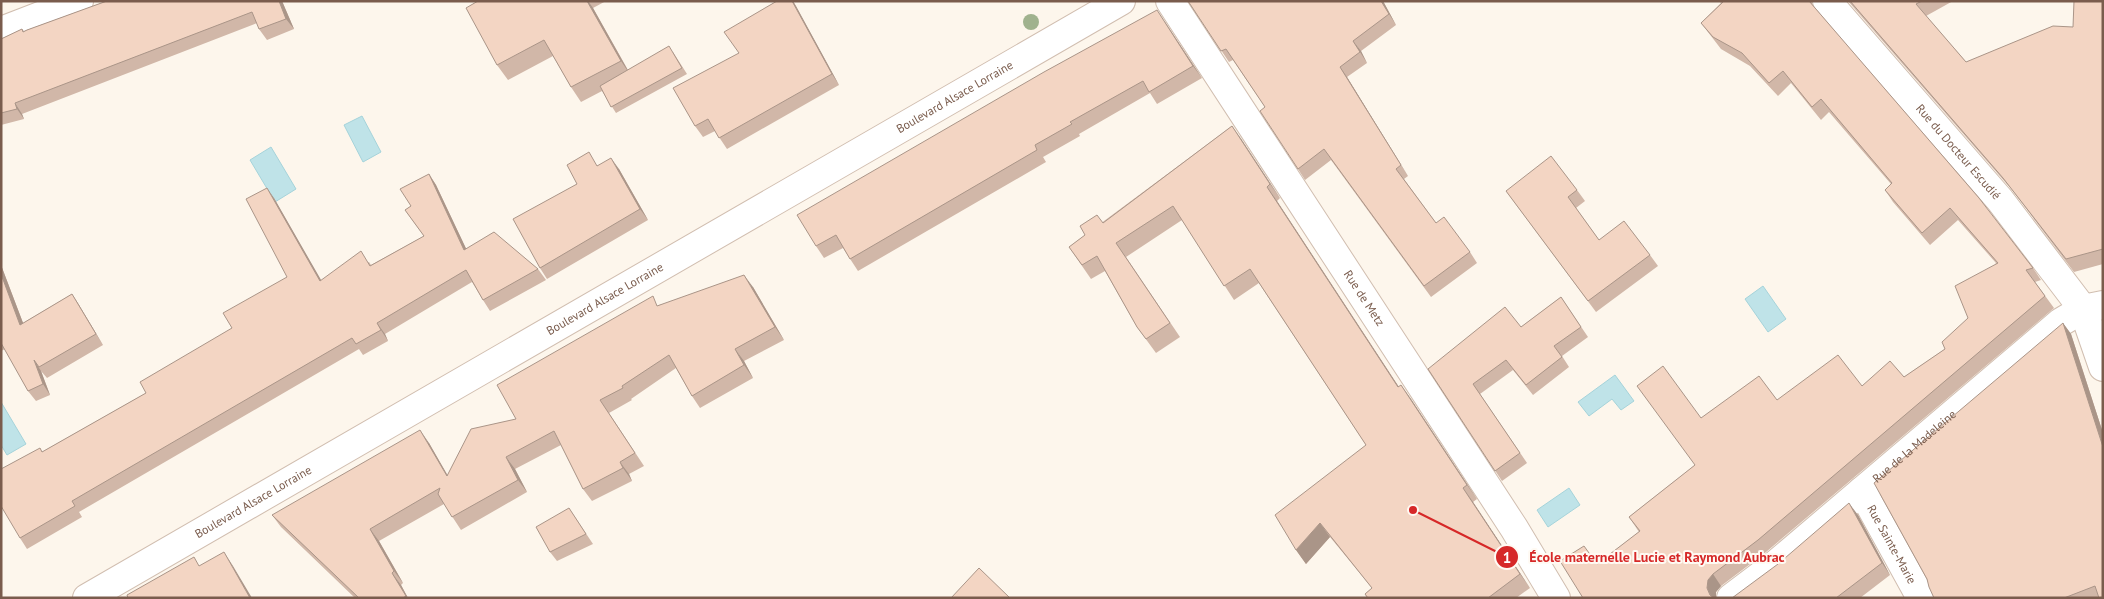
<svg xmlns="http://www.w3.org/2000/svg" width="2104" height="599" font-family="'PT Sans',sans-serif">
<style>
.water{fill:#bfe3e8;stroke:#a5d3da}
.lines{fill:none;stroke-linecap:round;stroke-linejoin:round}
.minor-casing{stroke:#d1beb0;stroke-width:30}
.minor{stroke:#fff;stroke-width:28}
.tree{fill:#a0b28e}
.wall{fill:#d1b7a8}
.shaded-wall{fill:#aa9588}
.building{fill:#f3d5c3;stroke:#aa9588}
.labels{text-anchor:middle;stroke-width:4;stroke-linejoin:round;paint-order:stroke}
.street-label{font-size:12px;fill:#7a5c4d;stroke:#fffaf3}
.leader{fill:none;stroke:#d62828;stroke-width:2}
.callout-dot{fill:#d62828;stroke:#fffaf3;stroke-width:2}
.mark-label{font-size:15px;text-anchor:middle;font-weight:bold;fill:#fff}
.callout-label{font-size:14px;text-anchor:middle;font-weight:bold;fill:#d62828;stroke:#fffaf3;stroke-width:4;stroke-linejoin:round;paint-order:stroke}
</style>
<rect width="100%" height="100%" fill="#fdf6ec"/>
<!-- water -->
<path class="water" d="M362,116L381,152L363,162L344,125Z
M271,147L296,189L275,202L250,160Z
M1763,286L1786,319L1768,332L1745,299Z
M1615,375L1634,401L1621,410L1612,399L1589,416L1578,402Z
M1,402L26,444L7,455L1,445Z
M1569,488L1580,505L1548,527L1537,510Z"/>
<g class="lines">
<defs>
<g id="minor">
<path id="s1" d="M1170,1L1514,528L1556,598"/>
<path id="s2" d="M1827,1L2000,200L2083,309L2103,367"/>
<path d="M1,31L79,1"/>
<path id="s3" d="M1862,491L1921,598"/>
<path id="s4" d="M87,598L1121,1"/>
<path id="s5" d="M1731,598L1776,564L2061,322L2083,309L2103,305"/>
</g>
</defs>
<!-- minor casing -->
<use href="#minor" class="minor-casing"/>
<!-- minor -->
<use href="#minor" class="minor"/>
</g>
<!-- trees -->
<circle class="tree" cx="1031" cy="22" r="8"/>
<!-- wall -->
<path class="wall" d="M107,1H282L294,29L267,40L259,29L257,23L22,114L24,119L1,125V39L22,29L24,31Z
M478,1H606L593,8L628,70L673,52L687,74L616,113L602,91L581,102L571,87L553,56L508,80L497,65Z
M777,1H793L839,85L727,149L715,131L703,137L695,126L739,53Z
M1188,1H1383L1396,25L1361,51L1367,63L1347,77L1408,176L1404,179L1436,223L1470,252L1477,263L1431,297L1331,160L1305,180L1298,169L1265,107L1233,60L1229,62Z
M1719,1H1812V4L2033,268L2041,280L2035,282L2054,308L1766,552L1721,586L1716,592V598H1583L1597,564L1639,532L1629,517L1695,465L1701,418L1777,400L1862,386L1904,377L1945,349L1968,318L1996,263L1958,220L1930,245L1893,202L1885,190L1891,184L1829,112L1821,120L1791,83L1778,96L1750,66L1721,49L1701,23L1721,3Z
M1848,1H1953L1926,16L1966,62L2073,27L2103,1V264L2074,272L2012,190Z
M1165,22L1202,78L1157,104L1150,93L1079,134L1080,136L1043,157L1046,162L858,271L843,248L824,258L816,246Z
M1232,126L1280,198L1277,201L1399,387L1401,385L1411,399L1477,499L1473,502L1530,588L1516,598H1367L1365,594L1372,588L1330,537L1306,564L1296,550L1366,445L1259,283L1234,300L1182,220L1126,257L1180,337L1156,353L1137,327L1105,271L1091,279L1069,247Z
M598,165L619,169L648,220L547,279L540,268L577,184Z
M429,174L436,185L466,249L538,269L546,280L490,311L483,300L472,282L385,334L388,341L363,355L359,349L79,512L82,517L27,549L20,538L40,448L42,452L146,393L232,328L287,277L274,198L321,281L369,262L371,265L424,236L405,210L411,206Z
M1577,190L1585,201L1576,208L1599,240L1650,255L1658,266L1596,312L1506,191Z
M1,265L23,323L72,294L79,305L103,345L47,378L41,371L50,395L36,401L28,391L5,349L1,351Z
M753,287L784,340L744,361L753,378L700,408L692,396L676,368L631,399L632,400L609,413L644,466L629,474L632,481L592,501L583,489L561,445L515,469L527,492L461,530L444,504L379,541L403,583L401,585L408,598H355L281,527L272,515L429,443L447,475L516,419L659,305Z
M1561,297L1588,337L1562,356L1569,367L1533,395L1513,370L1480,394L1527,463L1502,481L1428,369L1521,327Z
M2063,323L2071,334L2103,433V598H1934Z
M569,508L593,544L557,561L550,552Z
M1858,515L1890,575L1860,598H1732Z"/>
<!-- shaded-wall -->
<path class="shaded-wall" d="M279,1H282L294,29L286,19Z
M587,1H588L593,8L631,76L621,61Z
M792,1H793L796,6L839,85L832,74Z
M1381,1H1383L1396,25L1389,14Z
M1157,10L1165,22L1202,78L1193,66Z
M1353,41L1361,51L1367,63Z
M1340,67L1347,77L1408,176L1401,165Z
M15,103L22,114L24,119L17,109Z
M1232,126L1242,140L1280,198L1270,184Z
M611,158L619,169L648,220L640,209Z
M429,174L436,185L472,261L464,250Z
M1267,187L1277,201L1408,401L1398,387Z
M267,188L274,198L328,292L320,281Z
M1,265L28,336L20,325L1,274Z
M744,275L753,287L784,340L775,327Z
M72,294L79,305L103,345L96,334Z
M377,323L385,334L388,341L381,330Z
M2063,323L2071,334L2103,433V447Z
M735,349L744,361L753,378L744,365Z
M34,360L41,371L50,395L43,384Z
M1401,385L1411,399L1477,499L1467,485Z
M420,430L429,443L455,488L447,476Z
M506,457L515,469L527,492L518,480Z
M620,462L629,474L632,481L623,468Z
M1463,488L1473,502L1530,588L1520,574Z
M1849,503L1858,515L1890,575L1882,563Z
M1320,523L1330,537L1306,564L1296,550Z
M370,529L379,541L403,583L394,571Z
M224,552L233,566L252,598H250Z
M392,573L401,585L408,598H407L406,596Z
M1713,574L1721,586L1716,592V598H1712L1707,588L1708,580Z"/>
<!-- building -->
<path class="building" d="M107,1H279L286,19L259,29L252,12L15,103L17,109L1,113V39L22,29L23,32L27,30L93,6Z
M478,1H587L621,61L571,87L544,40L497,65L466,8Z
M777,1H792L832,74L719,138L708,119L695,126L673,88L739,53L724,32Z
M1188,1H1381L1389,14L1353,41L1360,52L1340,67L1401,165L1396,169L1436,223L1444,217L1470,252L1424,286L1324,149L1298,169L1260,111L1265,107L1226,49L1221,51Z
M1722,1H1809L1979,198L2033,268L2026,270L2045,296L1758,540L1713,574L1708,580L1707,588L1710,595L1714,598H1583L1560,561L1584,546L1597,564L1640,531L1629,517L1695,465L1637,386L1663,366L1701,418L1759,376L1777,400L1838,355L1862,386L1890,361L1904,377L1945,349L1942,342L1968,318L1955,286L1998,263L1950,208L1922,233L1885,190L1892,183L1821,99L1812,107L1783,71L1769,83L1742,53L1713,37L1701,23L1723,2Z
M1850,1H1922L1916,4L1966,62L2053,26L2073,27L2074,1H2103V249L2066,259L2003,178Z
M1157,10L1193,66L1149,92L1143,81L1070,122L1072,124L1035,145L1037,150L850,259L836,235L816,246L797,215L1044,72Z
M669,46L682,68L611,107L600,86Z
M1232,126L1270,184L1267,187L1398,387L1401,385L1467,485L1463,488L1520,574L1488,598H1368L1365,594L1372,588L1320,523L1296,550L1275,515L1366,445L1250,269L1224,286L1173,206L1116,243L1170,323L1146,339L1137,327L1097,256L1082,265L1069,247L1085,235L1080,226L1097,215L1103,223Z
M589,152L597,166L611,158L640,209L540,268L513,219L577,184L567,165Z
M1551,156L1577,190L1568,197L1599,240L1624,221L1650,255L1588,301L1506,191Z
M429,174L464,250L494,232L538,269L483,300L466,270L377,323L381,330L356,344L352,338L72,501L75,506L20,538L1,506V469L40,448L42,452L146,393L140,382L232,328L223,313L287,277L246,199L267,188L320,281L361,251L370,266L424,236L405,210L411,206L400,189Z
M1,274L20,325L72,294L96,334L39,367L34,360L43,384L28,391L1,343Z
M744,275L775,327L735,349L744,365L692,396L669,355L622,386L623,388L600,400L635,453L620,462L623,468L583,489L554,431L506,457L518,480L452,517L438,494L440,488L370,529L394,571L392,573L406,596L403,598H359L272,515L420,430L447,476L471,429L516,419L497,385L653,296L657,306Z
M1561,297L1581,327L1554,346L1562,357L1526,385L1506,360L1473,384L1520,453L1495,471L1428,369L1505,307L1521,327Z
M2063,323L2103,447V598H2099L2095,586L2064,598H1934L1929,587L1927,579L1874,483Z
M1849,503L1882,563L1836,598H1732L1778,564Z
M569,508L586,534L550,552L536,527Z
M224,552L250,598H128L127,595L194,557L199,566Z
M979,568L1010,598H951Z"/>
<g class="labels">
<!-- street labels -->
<g class="street-label">
<text dy="4" stroke="none"><textPath href="#s4" startOffset="1002">Boulevard Alsace Lorraine</textPath></text>
<text dy="4" stroke="none"><textPath href="#s2" startOffset="200">Rue du Docteur Escudié</textPath></text>
<text dy="4" stroke="none"><textPath href="#s1" startOffset="355">Rue de Metz</textPath></text>
<text dy="4" stroke="none"><textPath href="#s4" startOffset="598">Boulevard Alsace Lorraine</textPath></text>
<text dy="4" stroke="none"><textPath href="#s5" startOffset="238">Rue de la Madeleine</textPath></text>
<text dy="4" stroke="none"><textPath href="#s4" startOffset="192">Boulevard Alsace Lorraine</textPath></text>
<text dy="4" stroke="none"><textPath href="#s3" startOffset="61">Rue Sainte-Marie</textPath></text>
</g>
</g>
<!-- callouts -->
<path class="leader" d="M1413 510L1507 557"/>
<g class="callout-dot">
<circle cx="1413" cy="510" r="5"/>
<circle cx="1507" cy="557" r="12"/>
</g>
<g class="mark-label">
<text x="1507" y="563">1</text>
</g>
<g class="callout-label">
<text x="1657" y="562">École maternelle Lucie et Raymond Aubrac</text>
</g>
<!-- border -->
<rect width="2104" height="599" fill="none" stroke="#7a5c4d" stroke-width="5"/>
</svg>
